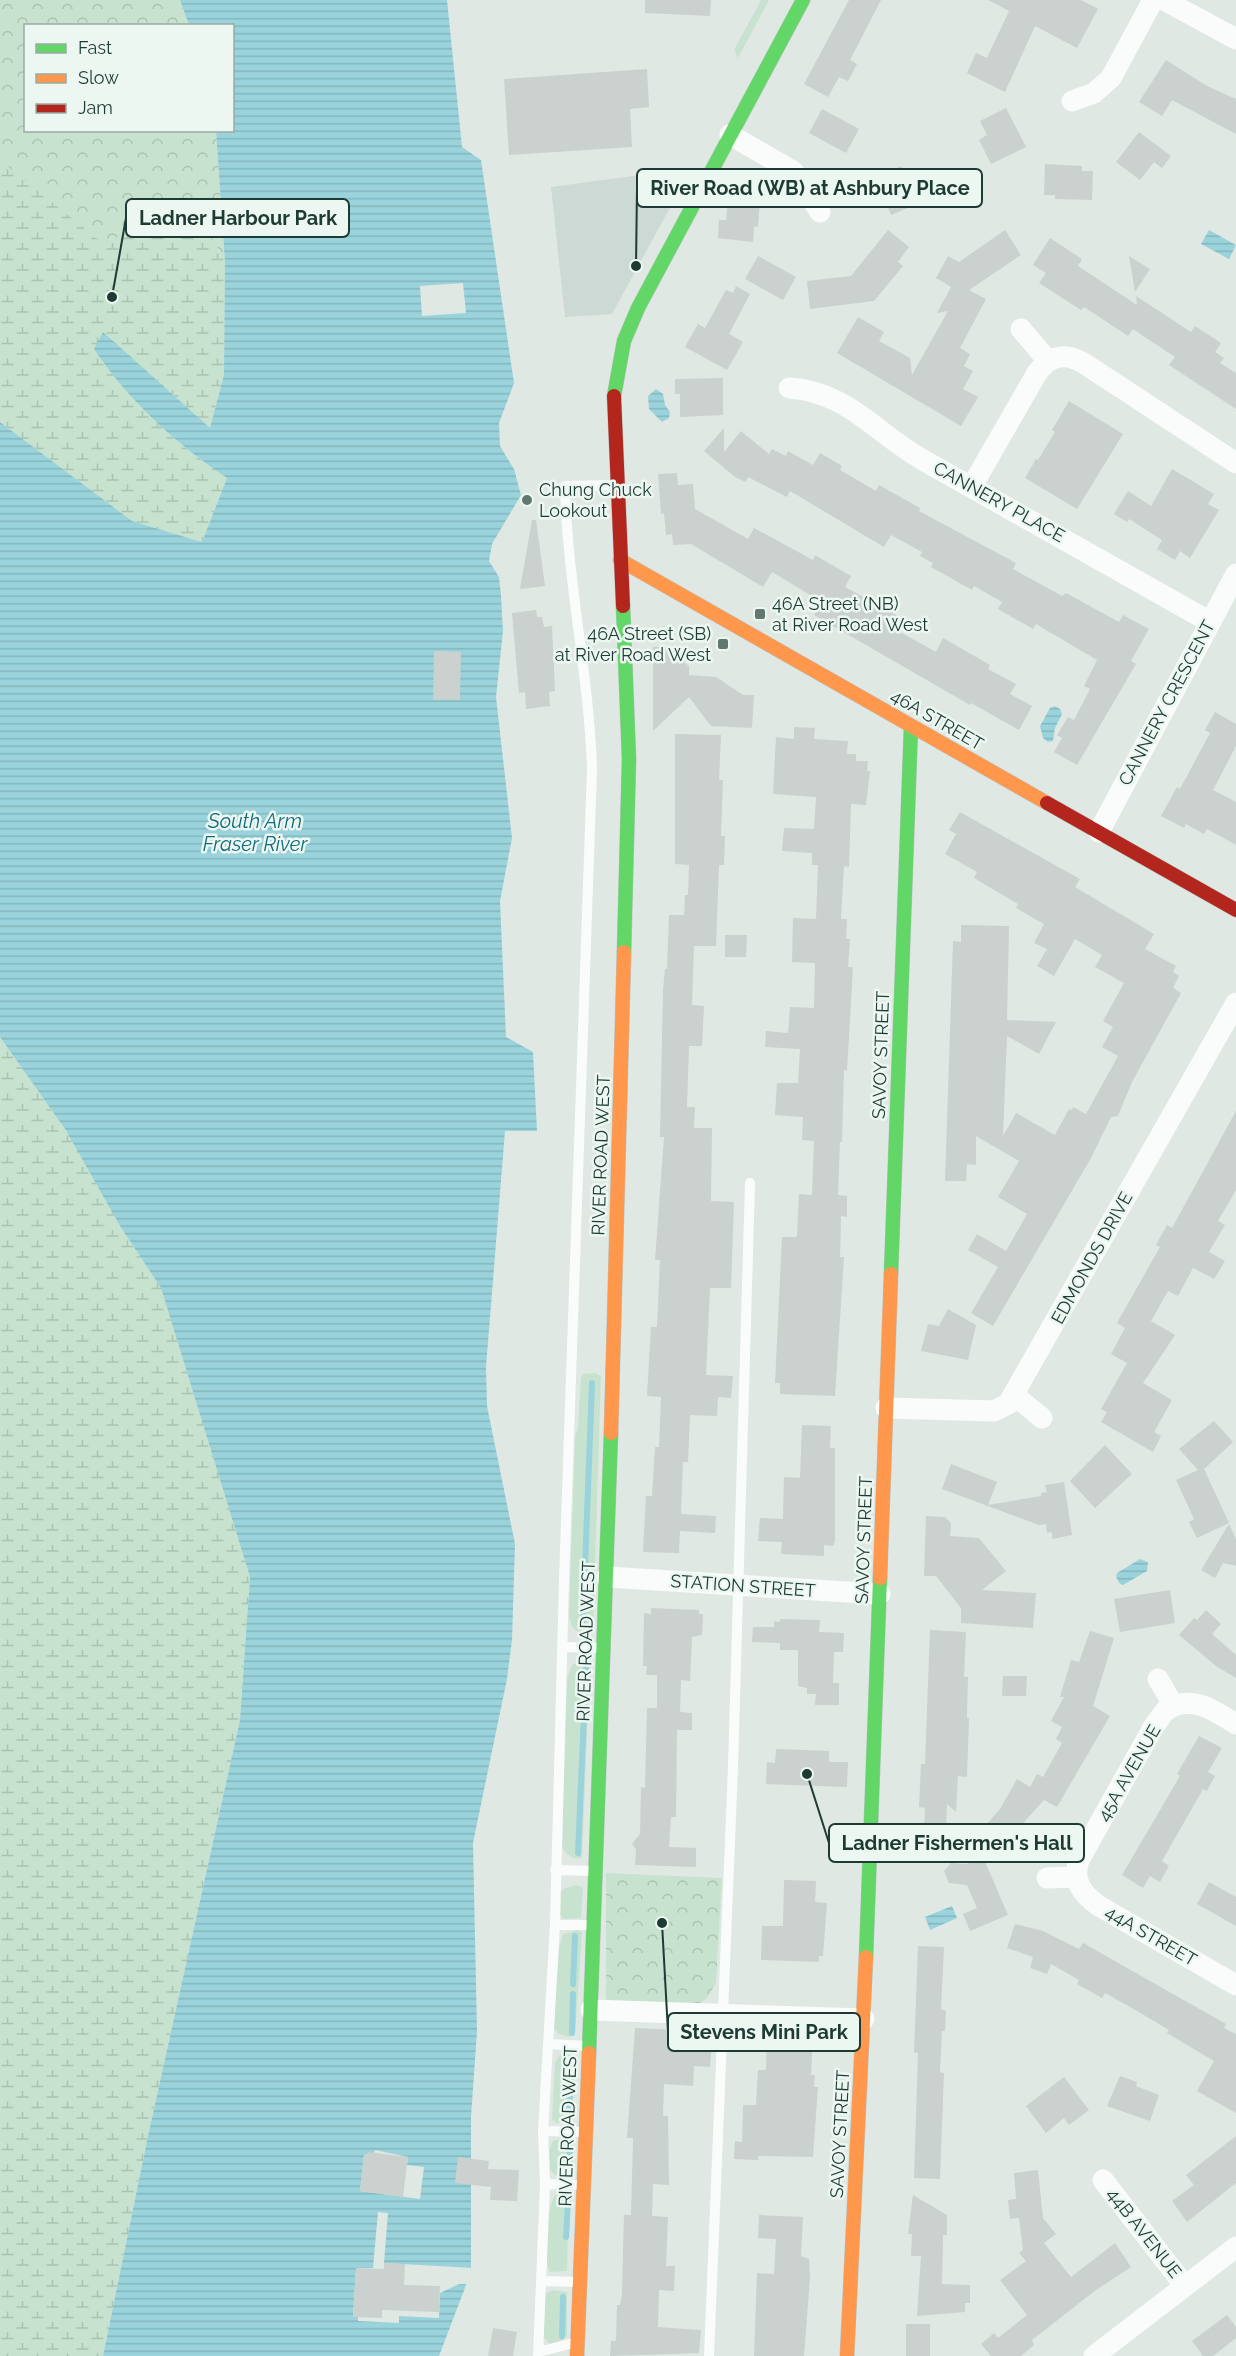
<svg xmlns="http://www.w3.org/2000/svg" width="1236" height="2356" font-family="Raleway,sans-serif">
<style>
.built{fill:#cdd9d4}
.green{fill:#c7e3cf}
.forest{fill:url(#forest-crowns)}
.wetland{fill:url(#wetland-marsh)}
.water{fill:url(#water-rules)}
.pier{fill:#e0e8e4}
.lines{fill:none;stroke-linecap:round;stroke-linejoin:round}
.stream{stroke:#9ad3db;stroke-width:6}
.building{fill:#cad1ce}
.fast-casing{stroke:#bcc7c3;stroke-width:15}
.slow-casing{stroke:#bcc7c3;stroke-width:15}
.jam-casing{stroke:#bcc7c3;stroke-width:15}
.lane{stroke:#fafcfb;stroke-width:10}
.street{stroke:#fafcfb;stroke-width:21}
.fast{stroke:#63d668;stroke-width:14}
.slow{stroke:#ff974d;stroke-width:14}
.jam{stroke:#b3261e;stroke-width:14}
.poi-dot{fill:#617871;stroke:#edf7f2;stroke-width:2}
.labels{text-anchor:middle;stroke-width:5;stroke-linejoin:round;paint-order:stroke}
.poi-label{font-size:18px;fill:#1d3b33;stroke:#edf7f2;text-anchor:start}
.street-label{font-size:18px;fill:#1d3b33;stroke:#edf7f2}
.water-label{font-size:20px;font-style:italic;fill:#116c7d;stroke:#edf7f2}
.leader{fill:none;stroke:#1d3b33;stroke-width:2}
.callout-dot{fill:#1d3b33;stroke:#edf7f2;stroke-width:2}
.callout{fill:#edf7f2;stroke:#1d3b33;stroke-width:2}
.callout-label{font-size:20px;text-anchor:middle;font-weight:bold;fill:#1d3b33}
</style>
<defs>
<pattern id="forest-crowns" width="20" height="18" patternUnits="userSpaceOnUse" patternTransform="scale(1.5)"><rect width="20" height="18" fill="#c7e3cf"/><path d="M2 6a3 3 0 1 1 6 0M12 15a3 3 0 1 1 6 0" fill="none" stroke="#aac4b2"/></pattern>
<pattern id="wetland-marsh" width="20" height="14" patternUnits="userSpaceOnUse" patternTransform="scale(1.5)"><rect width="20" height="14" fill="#c7e3cf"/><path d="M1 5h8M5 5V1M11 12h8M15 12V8" fill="none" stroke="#aac4b2"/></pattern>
<pattern id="water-rules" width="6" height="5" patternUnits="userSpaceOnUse" patternTransform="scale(1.5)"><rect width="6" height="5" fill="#9ad3db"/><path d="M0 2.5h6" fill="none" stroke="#84b6bc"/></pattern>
</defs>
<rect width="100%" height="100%" fill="#e0e8e4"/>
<!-- built -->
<path class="built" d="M685,169L690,171L612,314L565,317L551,187Z"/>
<!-- green -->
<path class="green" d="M761,0H769L738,58L734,50Z
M595,1373L601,1376L593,1630L582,1635L572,1627L569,1616L575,1439L578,1427L581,1378L583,1374Z
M587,1660L590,1661L582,1858C573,1860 564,1854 562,1846L567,1679L572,1665Z
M576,1885L583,1887L581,1918L564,1919L559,1914L560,1893L563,1889Z
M577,1930L582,1932L575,2034L570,2037L558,2034L554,2028L559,1948L563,1934Z
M571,2053L575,2055L572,2122L556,2123L552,2119L555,2063L559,2056Z
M564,2138L573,2142V2171L567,2175H555L550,2170L549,2150L553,2141Z
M556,2194L569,2195L567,2271L550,2272C542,2263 547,2202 556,2194Z
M553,2290L567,2292V2336L563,2340L550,2344L543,2336L545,2294Z"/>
<!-- forest -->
<path class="forest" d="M0,0H180L189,25L26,26V130L216,131L225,262L224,375L0,422Z
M606,1873L722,1878L716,1983L707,1998L699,2004L609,2002L606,1999Z"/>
<!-- wetland -->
<path class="wetland" d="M0,160L100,241L202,217L225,262L224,375L210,429L104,332L94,349C128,400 176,444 227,478L202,542L132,521L0,422Z
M0,1037L65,1129L120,1226L161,1288L250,1577L240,1720L148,2136L103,2356H0Z"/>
<!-- water -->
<path class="water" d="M180,0H447L462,147L481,160L514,383L499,423L500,446L514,469L521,495L492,544L489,561L499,577L501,595L503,631L496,697L512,838L500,901L506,1037L533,1052L537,1131H505L486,1367L487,1406L515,1544L512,1640L507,1679L473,1843L477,2031L471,2117V2272L439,2356H103L148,2136L240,1720L250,1577L161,1288L120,1226L65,1129L0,1037V422L132,521L202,542L227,478C176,444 128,400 94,349L103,332L210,428L224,375L225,262L216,131L232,130V26L189,25Z
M1209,230L1236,245L1229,259L1201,244Z
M656,389L663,394L665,405L670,412L669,418L662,422L649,409L648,396Z
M1055,706L1060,709L1062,714L1055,728L1053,741L1048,742L1043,738L1040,726L1050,708Z
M1140,1559L1148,1562L1147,1571L1123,1585L1120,1584L1116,1577L1117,1573Z
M952,1906L957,1918L930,1930L925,1917Z"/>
<!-- pier -->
<path class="pier" d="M463,283L466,313L422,316L420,286Z
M375,2150L408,2157L407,2165L424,2167L420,2199L360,2191L364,2155L374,2153Z
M378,2212L388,2213L384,2263L474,2268L469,2284H459L440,2293L439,2318L399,2316V2323L358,2321V2317H353L356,2268H373Z"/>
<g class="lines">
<!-- stream -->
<path class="stream" d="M583,1621L592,1383
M578,1853L586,1669
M573,1984L575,1936
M572,2033L573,1994
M569,2116L571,2059
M569,2144L570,2157
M566,2237L568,2201
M562,2336L563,2297"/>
</g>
<!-- building -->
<path class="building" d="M645,0H711L710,16L645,13Z
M849,0H881L850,60L857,64L848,81L839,77L828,97L804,84Z
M988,0H1081L1098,9L1077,48L1035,26L1005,92L967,73L976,53L987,58L1009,11Z
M1166,60L1207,86L1236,99V134L1172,100L1162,116L1139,102Z
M647,69L649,107L630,109L632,147L509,155L504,79Z
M1006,108L1026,147L991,164L979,140L987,135L980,121Z
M822,109L859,129L846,153L809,133Z
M1139,132L1171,156L1162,168L1154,162L1140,180L1116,162Z
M1045,164L1082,166V171H1093L1092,200L1055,199V195H1044Z
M901,166L917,204L891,215L875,177Z
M728,198L760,200L758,226L754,227L753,242L718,238L719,220H726Z
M888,230L909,247L898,262L903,266L874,301L810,309L807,281L851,276Z
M1005,230L1021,255L969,290L986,299L960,348L970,354L964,366L973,371L963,389L978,397L961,426L837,353L858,317L884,332L879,341L910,358L912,375L948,311L937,313L951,287L936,278L948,256L959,262Z
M1050,238L1082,259L1078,266L1137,305L1136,296L1191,332L1195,326L1221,343L1215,352L1224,358L1220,363L1236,373V409L1169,365L1175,357L1133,329L1128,336L1084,307L1081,310L1039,283L1046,273L1033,265Z
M758,256L796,277L783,300L745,279Z
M1129,256L1150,269L1135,292Z
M736,286L750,294L729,334L743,342L727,370L685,347L698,324L705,328L726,290L733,293Z
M723,378V415L680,417V394H675V379Z
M1069,401L1123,434L1077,509L1025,478L1036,459L1038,460L1055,432L1052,430Z
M724,428V452L741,431L769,454L772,449L786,456L788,451L813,465L820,453L842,466L840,470L876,491L879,485L920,508L919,511L1016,563L1013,569L1062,596L1066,593L1119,622L1123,615L1149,629L1131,661L1136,664L1077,765L1054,752L1062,738L1057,735L1068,717L1074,720L1090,689L1084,686L1097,660L1036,624L1033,629L998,609L1002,602L974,586L972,590L931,567L933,563L920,556L922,552L891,535L884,547L790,491L787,497L748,477L746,482L735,477L704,451Z
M1172,469L1214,494L1208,504L1219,510L1190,558L1180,551L1175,560L1157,549L1162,540L1129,519L1127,522L1114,514L1128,491L1151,506Z
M677,473L678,485L693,484L695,509L748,539L754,528L813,560L815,555L851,576L845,587L898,616L891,627L936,652L943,638L990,665L988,669L1016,684L1010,694L1032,706L1019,730L971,703L970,705L814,615L822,602L772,572L763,587L691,544L673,545L672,534L666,535L664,513L661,514L658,474Z
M532,520H536L545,586L520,589Z
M536,610L537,617H542L544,627L552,626L555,691L549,692L550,706L526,709L525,692L519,693L512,613Z
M653,647H677V657L689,666V675L716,677L743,695H754L752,728L711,726L689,697L653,731Z
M434,651L461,652L460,700H433Z
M1215,712L1236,724V746L1213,790L1236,802V845L1207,829L1204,834L1186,824L1184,828L1161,816L1177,787L1180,789L1210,733L1205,730Z
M794,727L815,728L814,739L848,741L847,754H856V761H868L867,771H870L866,805L851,804L849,867L844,866L841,919H847L846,939H850L848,967H853L847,1071L844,1070L842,1142H840L838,1195L847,1196V1217L841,1216L840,1257H844L835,1396L780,1394V1383H775L782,1237H797L799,1194L812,1195L814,1141L802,1140L803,1117L775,1115L777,1083H798L800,1049L765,1047L766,1031L788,1033L790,1007L814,1008L815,963L792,962L793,918L816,919L818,865H812V853L782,851L784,828L814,829L816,797L773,794L776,737L794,739Z
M675,734L721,735L719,780H723L721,836H725L724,865H719L716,946H694L692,1005L704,1006L702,1046H689L687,1107H695L694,1128H712L711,1201L734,1202L731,1288H710L706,1375L733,1376L731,1398L718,1397L717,1416L690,1415L688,1462H683L681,1514L716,1516L715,1533L680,1531L679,1553L643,1552L646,1496H652L655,1447H659L661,1397L647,1396L651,1327H657L660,1260H655L664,1137H660L663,990L665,969H667L669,915H684L685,895H688L689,865L675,864Z
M960,812L1080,879L1075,887L1154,934L1145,949L1176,966L1173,972L1179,976L1173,988L1181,993L1132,1082L1118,1116L1111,1117L1091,1158L993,1326L971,1313L998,1267L968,1250L977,1234L1006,1251L1027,1214L998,1197L1019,1161L976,1136V1165L967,1164L966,1181H945L953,941L961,942V925L1009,926L1007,1020L1056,1022L1039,1054L1007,1036L1003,1136L1016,1113L1055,1135L1069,1109L1072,1110L1073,1107L1086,1114L1118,1056L1102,1047L1113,1027L1103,1021L1124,983L1095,967L1102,955L1075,939L1054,976L1037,966L1047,949L1034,943L1044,924L1016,908L1018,904L974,878L977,872L945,854L956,834L949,830Z
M725,935H747L746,957H725Z
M1236,1111V1190L1218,1221L1225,1225L1209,1252L1225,1261L1214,1279L1193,1268L1178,1296L1168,1291L1151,1321L1175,1335L1143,1383L1172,1400L1154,1432L1161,1436L1153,1452L1101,1422L1107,1412L1101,1409L1127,1363L1111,1354L1125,1328L1117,1323L1160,1247L1156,1245L1167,1225L1172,1228Z
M948,1309L976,1325L968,1360L921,1351L928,1324L939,1326Z
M1214,1421L1233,1442L1204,1469L1229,1523L1197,1538L1189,1522L1194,1519L1176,1480L1198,1470L1179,1449Z
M802,1425L831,1426L830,1448H835V1541L833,1546L824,1545V1556L781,1554L782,1542L758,1541L760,1518L783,1519L784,1477L800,1478Z
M1105,1445L1132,1474L1095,1508L1070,1481Z
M951,1464L997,1482L988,1505L1041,1496V1493L1047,1492L1045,1485L1064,1482L1072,1535L1052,1539V1532L1047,1533L1046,1524L1039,1525L942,1489Z
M926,1516L945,1517L951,1523L950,1536L979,1538L1006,1571L982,1590L1036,1593L1033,1628L961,1623V1608L936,1576H924Z
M1229,1524L1236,1539V1566L1223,1563L1215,1578L1201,1570Z
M1170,1590L1175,1623L1120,1632L1114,1599Z
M651,1608L699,1610V1614H703L702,1635L692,1637L690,1681L681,1680L680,1712L692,1713V1730H677L676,1817H671L669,1847L696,1848V1867L635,1865L636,1849L632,1844L640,1834L641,1787L645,1788L647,1708H657V1675H646L647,1666H643L644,1613L651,1614Z
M1206,1610L1221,1624L1212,1634L1236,1655V1678L1216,1666L1179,1635L1194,1618L1197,1620Z
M780,1619L820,1620L819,1632L844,1633L843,1652H834L833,1683H839V1705H815L816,1694H807V1688L798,1686V1650H780V1643L752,1642L753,1627H774V1621L780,1622Z
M930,1630L966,1632L964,1677H968L967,1718H969L967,1777L958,1776L956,1812L947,1804L945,1855H923L925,1808L919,1807L921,1764H925Z
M1090,1631L1114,1638L1093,1706L1110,1716L1057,1807L1044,1800L998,1851L979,1833L1000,1809L1017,1779L1030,1787L1037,1774L1043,1777L1062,1743L1056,1739L1062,1727L1051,1721L1064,1697H1060L1071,1660L1079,1662Z
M1003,1676H1027L1026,1696H1002Z
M1199,1736L1222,1748L1208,1772L1215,1776L1207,1791L1203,1789L1162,1861L1169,1866L1160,1882L1150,1876L1143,1888L1122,1875L1180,1776L1177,1774Z
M776,1749L829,1751V1762H848L847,1787L766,1784L767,1762L775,1763Z
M983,1857L1008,1915L970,1931L963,1914L977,1908L967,1885L949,1883L944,1871L951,1863L967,1864Z
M784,1880L816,1881L815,1902L827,1903L823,1956H819V1962L761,1960L762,1926H783Z
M1209,1882L1236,1897V1926L1197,1904Z
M1015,1924L1043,1931L1079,1949L1083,1943L1226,2024L1224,2028L1236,2034V2113L1197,2091L1214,2061L1167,2033L1169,2030L1139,2012L1105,1993L1102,1998L1077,1984L1079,1980L1051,1964L1047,1974L1030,1968L1033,1957L1007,1948Z
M918,1946L944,1947L941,2009L946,2011L945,2031H942L940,2072L944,2073L940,2179L914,2178L918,2053L914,2052Z
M635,2028L678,2030V2038L712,2040L710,2067L694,2066L693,2086L664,2084L663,2116H668L669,2185L653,2184L652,2216L668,2217L666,2266H675L674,2291L659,2290L658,2327L701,2330L699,2353L610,2356L611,2341H616L617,2305H620L622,2294L624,2215H631L633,2138H627Z
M767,2032L813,2034L811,2075H815L814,2087H818L813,2157L758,2156V2160L734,2159L735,2141L742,2142L743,2105H756L758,2070H766Z
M1120,2076L1137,2082L1136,2086L1159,2095L1150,2121L1107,2106Z
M1064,2077L1089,2110L1069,2125L1064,2118L1046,2133L1026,2106Z
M1236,2136V2183L1187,2222L1172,2201L1194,2185L1186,2175Z
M368,2152L408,2157L403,2197L360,2191L364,2155H368Z
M458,2157L489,2161L488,2169L519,2170L517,2201L490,2200L491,2187L455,2183Z
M1038,2170L1043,2218L1056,2234L1044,2243L1071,2277L1115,2243L1131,2267L1096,2290L1032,2340L1034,2345L1021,2356H991L981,2344L994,2333L998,2338L1027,2315L1000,2280L1026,2261L1019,2253L1023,2250L1019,2218L1010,2219L1008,2200L1016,2199L1014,2173Z
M913,2195L947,2215V2235H943L942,2284L970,2285V2303H965V2312L917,2316L921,2256H911L912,2234H908Z
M759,2215L803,2217L801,2256L809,2259L810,2278L804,2356H754L757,2273L774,2274L776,2239L758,2238Z
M384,2263L405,2264L404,2285L440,2286L439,2312L382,2310V2318L353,2317L356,2268L384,2269Z
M1227,2315L1236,2327V2338L1213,2356H1203L1192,2341Z
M906,2324H930V2356H906Z
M493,2328L517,2332L513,2356H488Z"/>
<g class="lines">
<defs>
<path id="fast" d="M614,396L624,341L638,308L803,0
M623,606L629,759L624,952
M891,1274L911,726
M866,1957L880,1578
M589,2053L611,1433"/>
<path id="slow" d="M620,560L1047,803
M611,1433L624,952
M880,1578L891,1274
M577,2356L589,2053
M847,2356L866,1957"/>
<path id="jam" d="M614,396L623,606
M1047,803L1236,910"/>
</defs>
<!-- fast casing -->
<use href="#fast" class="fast-casing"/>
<!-- slow casing -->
<use href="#slow" class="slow-casing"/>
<!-- jam casing -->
<use href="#jam" class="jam-casing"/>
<!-- lane -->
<path class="lane" d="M562,1647L603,1648
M555,1870L596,1871
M555,1925H594
M548,2044L589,2046
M543,2131L585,2132
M545,2184L584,2185
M541,2281L580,2282
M538,2352L577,2342
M538,2356L545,2184L543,2131L555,1925L564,1580L592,769C589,674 567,581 565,486L616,485
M709,2356L733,1767L750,1183"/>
<!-- street -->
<path class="street" d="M1164,0L1236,39
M1072,101L1094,93L1111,78L1153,0
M730,135L793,171L820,212
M1021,329L1048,361
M789,388C846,391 877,434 923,460C1019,514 1115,568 1210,622
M972,486L1037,373C1050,355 1066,352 1085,364L1236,463
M1099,832L1236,574
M1015,1396L1042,1418
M886,1408L994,1411L1008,1404L1236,1003
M607,1577L880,1594
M1158,1679L1174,1706C1197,1697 1216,1712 1236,1724
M1174,1706L1165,1711L1154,1726L1079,1860C1072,1881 1082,1894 1099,1906L1236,1985
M1047,1878L1076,1877
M591,2010L864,2019
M1103,2180L1185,2286
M1094,2356L1236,2247"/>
<!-- fast -->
<use href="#fast" class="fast"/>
<!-- slow -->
<use href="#slow" class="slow"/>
<!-- jam -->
<use href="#jam" class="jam"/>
</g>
<!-- markers -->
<g class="poi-dot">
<circle cx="527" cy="500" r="6"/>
<rect x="754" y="608" width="12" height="12" rx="3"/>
<rect x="717" y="638" width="12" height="12" rx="3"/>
</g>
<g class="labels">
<!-- poi labels -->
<g class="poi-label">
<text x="539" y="496">Chung Chuck<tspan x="539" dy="21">Lookout</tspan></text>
<text x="772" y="610">46A Street (NB)<tspan x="772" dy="21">at River Road West</tspan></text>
<text x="711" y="640" text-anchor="end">46A Street (SB)<tspan x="711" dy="21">at River Road West</tspan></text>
</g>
<!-- street labels -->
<g class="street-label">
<text transform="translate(999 502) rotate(29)" y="6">CANNERY PLACE</text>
<text transform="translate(1167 703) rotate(-62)" y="6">CANNERY CRESCENT</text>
<text transform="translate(937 720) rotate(30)" y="6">46A STREET</text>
<text transform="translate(881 1055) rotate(-88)" y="6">SAVOY STREET</text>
<text transform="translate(601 1155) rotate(-88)" y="6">RIVER ROAD WEST</text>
<text transform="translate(1092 1258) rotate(-61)" y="6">EDMONDS DRIVE</text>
<text transform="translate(864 1540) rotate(-88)" y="6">SAVOY STREET</text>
<text transform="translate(743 1586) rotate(4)" y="6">STATION STREET</text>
<text transform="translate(586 1641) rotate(-88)" y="6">RIVER ROAD WEST</text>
<text transform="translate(1129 1773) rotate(-60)" y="6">45A AVENUE</text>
<text transform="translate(1151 1936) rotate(30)" y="6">44A STREET</text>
<text transform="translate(568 2126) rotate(-88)" y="6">RIVER ROAD WEST</text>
<text transform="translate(840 2134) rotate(-87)" y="6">SAVOY STREET</text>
<text transform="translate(1144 2233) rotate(52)" y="6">44B AVENUE</text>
</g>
<!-- water labels -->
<g class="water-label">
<text x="255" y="828">South Arm<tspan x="255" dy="23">Fraser River</tspan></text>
</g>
</g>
<!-- callouts -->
<path class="leader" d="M636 266L637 188M112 297L126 218M807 1774L829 1843M662 1923L668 2032"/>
<g class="callout-dot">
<circle cx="636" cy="266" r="6"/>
<circle cx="112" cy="297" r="6"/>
<circle cx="807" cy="1774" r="6"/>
<circle cx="662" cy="1923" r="6"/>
</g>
<g class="callout">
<rect x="637" y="169" width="345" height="38" rx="6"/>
<rect x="126" y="199" width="223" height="38" rx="6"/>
<rect x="829" y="1824" width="255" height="38" rx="6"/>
<rect x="668" y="2013" width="192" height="38" rx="6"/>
</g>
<g class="callout-label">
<text x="810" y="195">River Road (WB) at Ashbury Place</text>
<text x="238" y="225">Ladner Harbour Park</text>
<text x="957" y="1850">Ladner Fishermen's Hall</text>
<text x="764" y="2039">Stevens Mini Park</text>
</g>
<!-- legend -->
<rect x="24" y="24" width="210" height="108" fill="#edf7f2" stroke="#9aaca6" stroke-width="1.5"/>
<rect x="36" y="44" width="30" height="9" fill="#63d668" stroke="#9aaca6" stroke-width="1.5"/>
<text x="78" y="54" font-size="18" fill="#1d3b33">Fast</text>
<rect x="36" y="74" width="30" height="9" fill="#ff974d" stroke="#9aaca6" stroke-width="1.5"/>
<text x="78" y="84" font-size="18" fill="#1d3b33">Slow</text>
<rect x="36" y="104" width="30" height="9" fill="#b3261e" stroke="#9aaca6" stroke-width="1.5"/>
<text x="78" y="114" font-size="18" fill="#1d3b33">Jam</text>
</svg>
